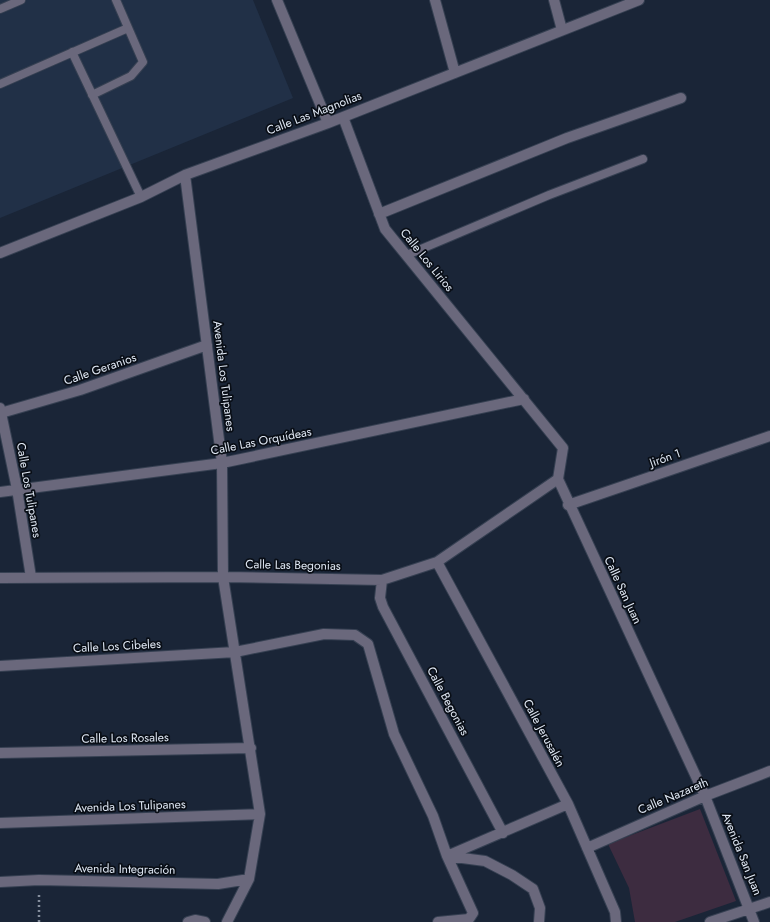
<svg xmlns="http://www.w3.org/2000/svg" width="770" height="922" font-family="Jost,sans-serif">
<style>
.built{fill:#213047}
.green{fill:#3d2c40}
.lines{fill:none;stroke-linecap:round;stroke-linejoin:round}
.lane-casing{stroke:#364052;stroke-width:10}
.street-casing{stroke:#364052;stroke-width:12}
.path{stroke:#858e9d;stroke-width:2.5;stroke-dasharray:2 3;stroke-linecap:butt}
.lane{stroke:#6a687c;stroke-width:8}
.street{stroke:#6a687c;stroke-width:10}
.labels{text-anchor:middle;stroke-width:3.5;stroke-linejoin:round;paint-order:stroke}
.street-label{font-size:12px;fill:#e1e9f5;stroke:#090e16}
</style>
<rect width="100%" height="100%" fill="#1a2537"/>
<!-- built -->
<path class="built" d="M0,0H253L293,98L0,218Z"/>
<!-- green -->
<path class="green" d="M700,809L736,901L675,922H635L629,888L608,844Z"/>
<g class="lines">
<defs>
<path id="lane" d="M0,9L21,0
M72,52L141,197
M0,84L128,28
M92,95L131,76L143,62L116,0
M407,255L549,195L643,159"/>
<path id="street" d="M277,0L328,123
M435,0L455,73
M554,0L562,30
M343,117L385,229L563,448L558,479L705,796L754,922
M185,175L222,463L223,577L260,814L249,879L227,922
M379,214L567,138L681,98
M0,253L141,197L185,175L328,123L639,0
M0,408L17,489L31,577
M1,413L80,390L207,345
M0,492L222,463L524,399
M568,505L770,436
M437,562L568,804L615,912L616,922
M0,578L223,577L382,580L437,562L558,479
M382,580L380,598L383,607L503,833
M0,666L235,652L324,634L355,635L368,644L394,734L433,816L447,856L473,913L469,919L438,922
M0,753L251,748
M0,823L260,814
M587,848L705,796L770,771
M447,856L568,804
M447,856L485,861L512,875L533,889L540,908L539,922
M0,882L39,880L218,884L249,879
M188,922L195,920L205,922
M710,922L770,902"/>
</defs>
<!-- lane casing -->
<use href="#lane" class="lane-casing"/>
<!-- street casing -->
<use href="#street" class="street-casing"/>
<!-- path -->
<path class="path" d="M39,922V893"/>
<!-- lane -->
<use href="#lane" class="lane"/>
<!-- street -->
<use href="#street" class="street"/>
</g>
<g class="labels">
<!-- street labels -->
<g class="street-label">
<text transform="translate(314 113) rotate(-21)" y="4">Calle Las Magnolias</text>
<text transform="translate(427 260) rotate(51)" y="4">Calle Los Lirios</text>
<text transform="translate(100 369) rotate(-19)" y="4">Calle Geranios</text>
<text transform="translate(224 376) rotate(83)" y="4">Avenida Los Tulipanes</text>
<text transform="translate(261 441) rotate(-11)" y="4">Calle Las Orquídeas</text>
<text transform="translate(665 458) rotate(-19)" y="4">Jirón 1</text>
<text transform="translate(29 490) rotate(80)" y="4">Calle Los Tulipanes</text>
<text transform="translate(293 565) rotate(1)" y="4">Calle Las Begonias</text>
<text transform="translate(623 590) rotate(65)" y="4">Calle San Juan</text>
<text transform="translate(117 646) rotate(-3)" y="4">Calle Los Cibeles</text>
<text transform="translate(448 701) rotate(62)" y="4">Calle Begonias</text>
<text transform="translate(544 733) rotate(62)" y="4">Calle Jerusalén</text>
<text transform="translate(125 738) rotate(-1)" y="4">Calle Los Rosales</text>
<text transform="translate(673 796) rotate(-23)" y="4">Calle Nazareth</text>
<text transform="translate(130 806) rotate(-2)" y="4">Avenida Los Tulipanes</text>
<text transform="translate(742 854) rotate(68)" y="4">Avenida San Juan</text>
<text transform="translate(125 869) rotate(1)" y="4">Avenida Integración</text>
</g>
</g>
</svg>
